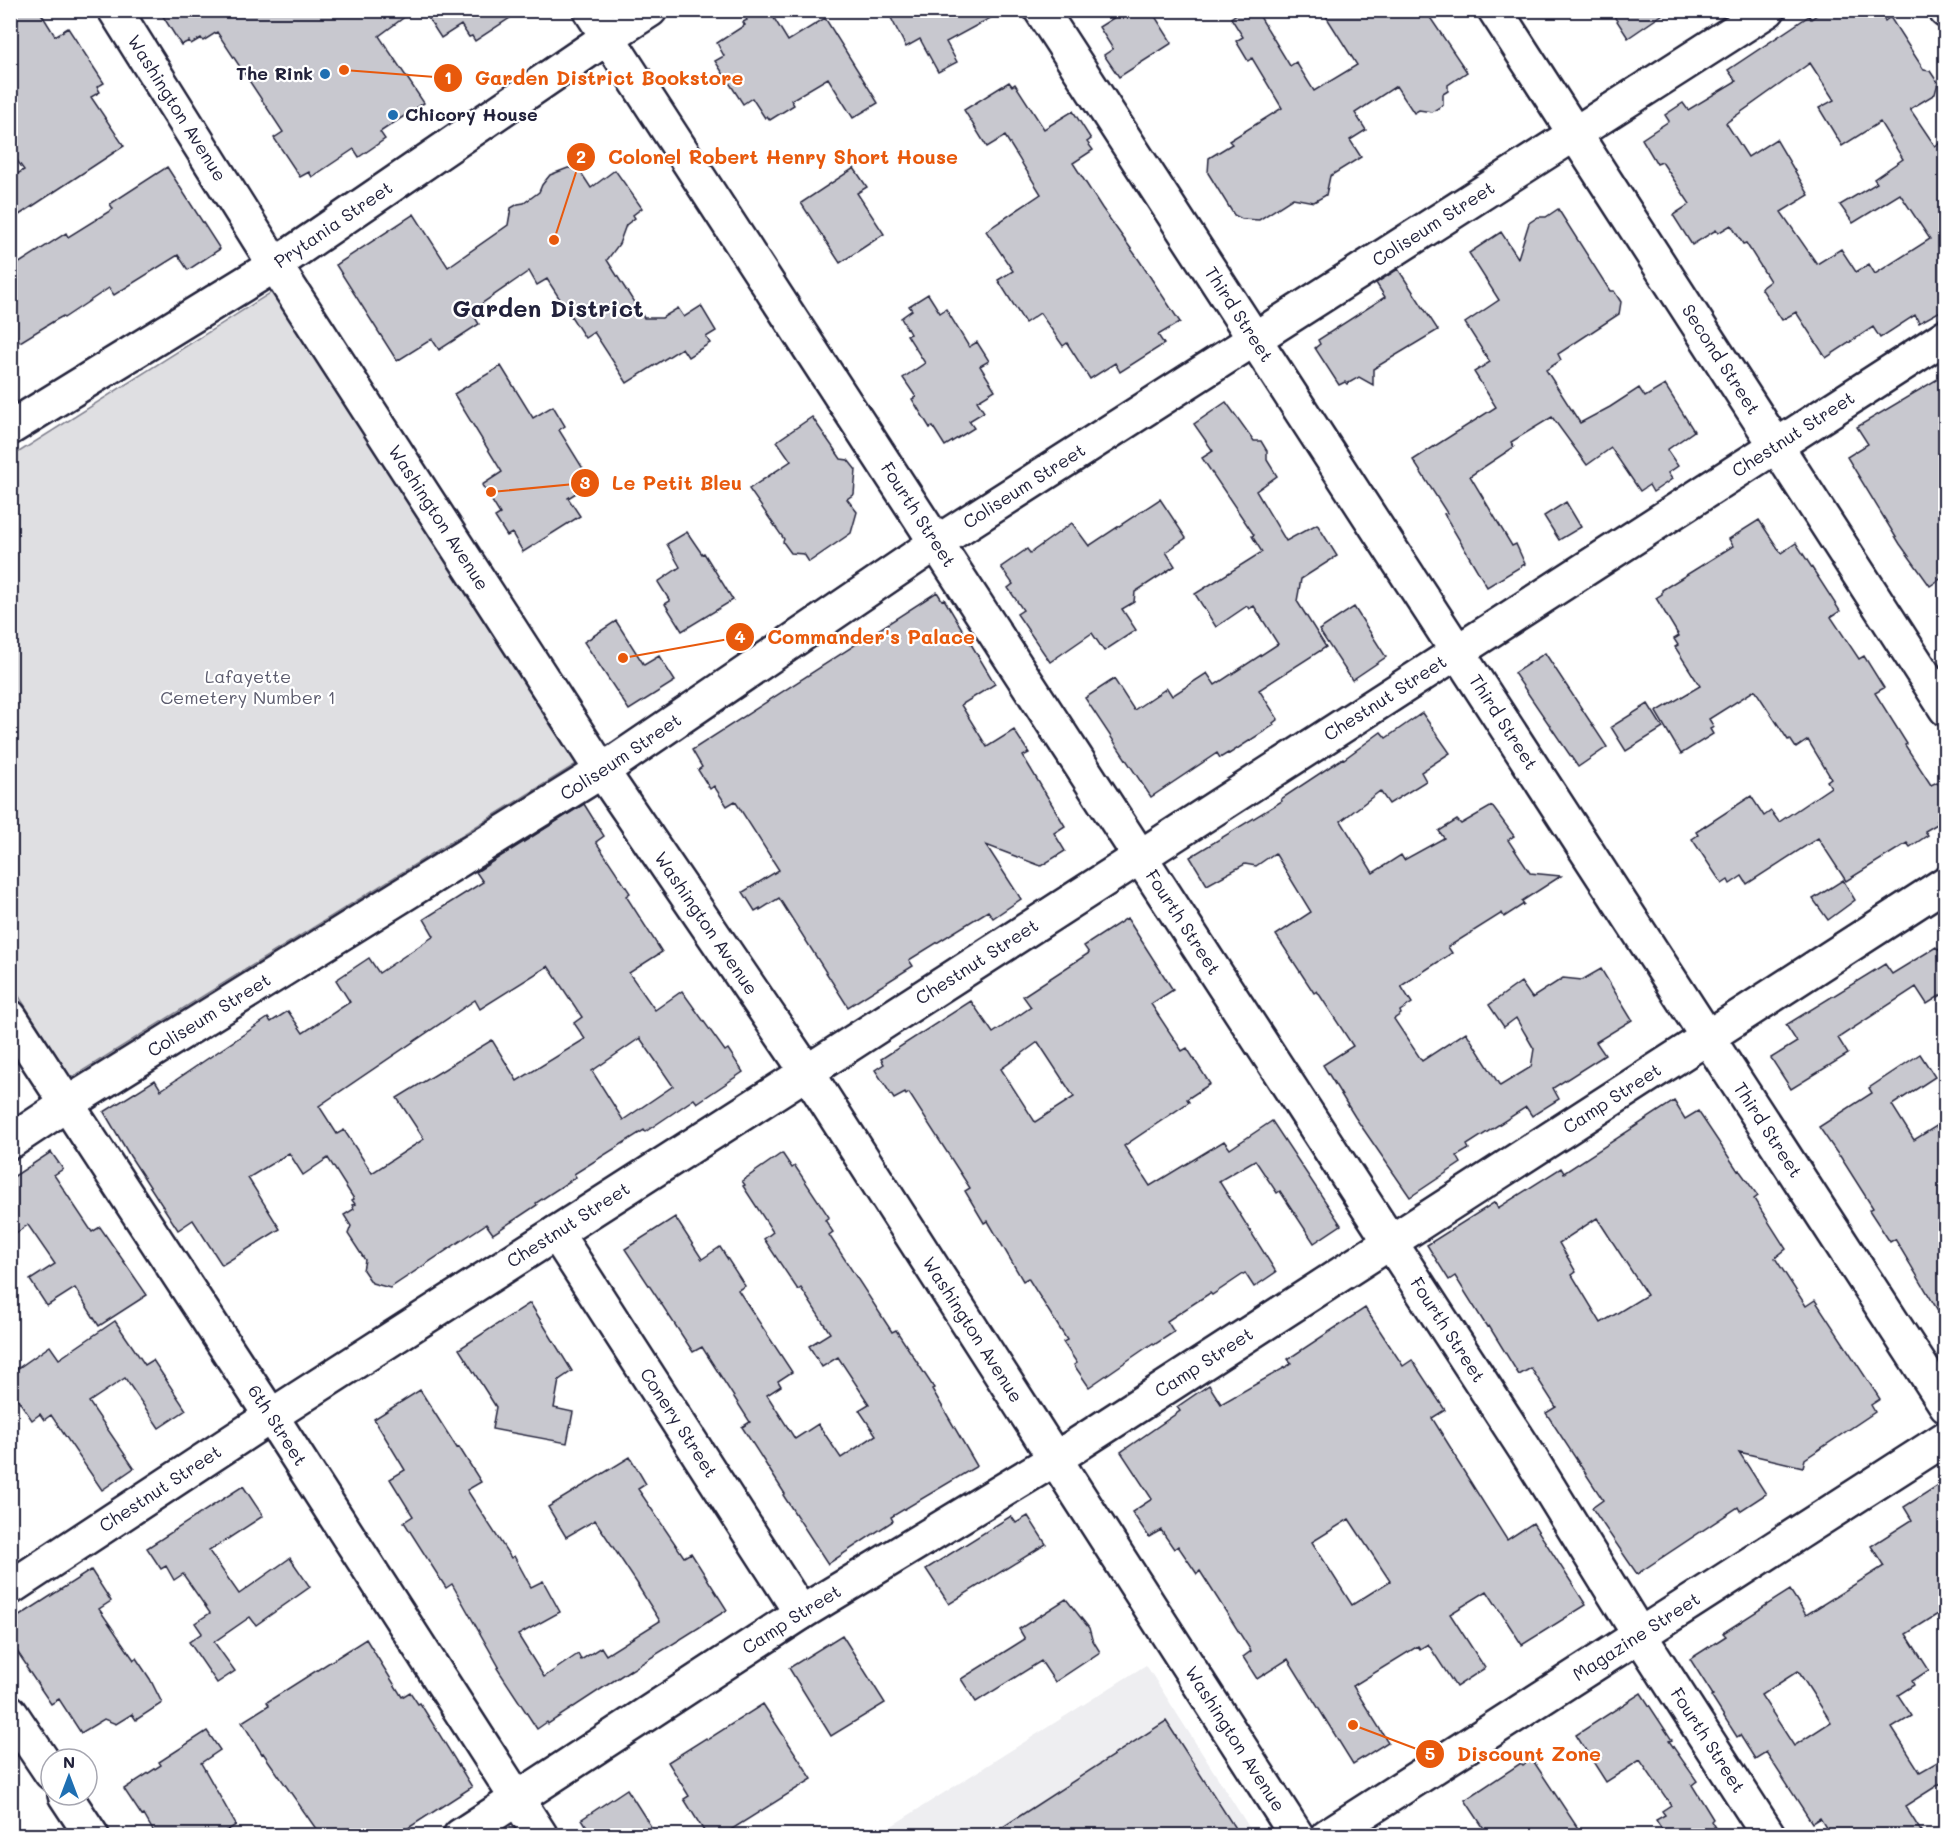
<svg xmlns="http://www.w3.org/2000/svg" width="1956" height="1846" font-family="Mali,sans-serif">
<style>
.built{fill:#eeeef1}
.green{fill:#dfdfe2;stroke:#80808e;stroke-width:1.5}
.building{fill:#c8c8cf;stroke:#22223b;stroke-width:1.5;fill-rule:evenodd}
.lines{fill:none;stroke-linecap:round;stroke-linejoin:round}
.street-casing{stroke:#22223b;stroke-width:38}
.secondary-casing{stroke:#22223b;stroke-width:38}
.street{stroke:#fff;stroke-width:33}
.secondary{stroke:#fff;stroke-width:33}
.poi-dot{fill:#1f6fb2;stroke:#fff;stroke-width:2}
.labels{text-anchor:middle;stroke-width:4.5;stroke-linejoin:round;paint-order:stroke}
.poi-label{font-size:18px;font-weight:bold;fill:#22223b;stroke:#fff;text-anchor:end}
.street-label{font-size:18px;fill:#22223b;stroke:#fff}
.park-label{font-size:18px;fill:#5b5b6d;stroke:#fff}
.district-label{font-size:24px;font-weight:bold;fill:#22223b;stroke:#fff}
.leader{fill:none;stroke:#e8590c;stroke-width:2}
.callout-dot{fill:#e8590c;stroke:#fff;stroke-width:2}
.mark-label{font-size:18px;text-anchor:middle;font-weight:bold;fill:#fff}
.callout-label{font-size:20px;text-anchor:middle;font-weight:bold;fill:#e8590c;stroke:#fff;stroke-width:4.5;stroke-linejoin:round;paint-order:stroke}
</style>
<rect width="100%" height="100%" fill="#fff"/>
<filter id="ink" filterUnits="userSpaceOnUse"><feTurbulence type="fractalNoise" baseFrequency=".0167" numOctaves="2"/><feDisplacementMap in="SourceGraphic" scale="12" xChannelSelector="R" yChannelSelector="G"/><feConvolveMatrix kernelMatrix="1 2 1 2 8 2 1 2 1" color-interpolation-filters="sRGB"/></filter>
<g filter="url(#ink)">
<!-- built -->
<path class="built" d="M1146,1665L1254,1835L895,1836L890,1827Z"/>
<!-- green -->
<path class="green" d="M275,290L578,763L71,1078L11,984V457Z"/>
<!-- building -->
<path class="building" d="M10,10H39L55,36L68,28L104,83L97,87L100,92L91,97L124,146L10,221V178L24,170L10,151Z
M159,10H414L379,36L424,103L380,132L385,139L359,157L354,149L312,177L309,172L300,177L274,138L283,132L217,32L203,41L201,38L191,44L189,41L181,45Z
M423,10H522L475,41L472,36L469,37L461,25L441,38Z
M741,10H769L788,41L825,18L878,103L853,118L828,78L791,100L794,105L770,120L767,116L765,118L752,98L743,104L715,61L724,56L717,43L745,25L743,22L747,20Z
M887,10H1005L946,42L957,62L938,72L920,39L906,47Z
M1126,10H1151L1172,43L1119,77L1104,55L1113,49L1099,27Z
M1242,10H1256L1290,66L1296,62L1314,91L1357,65L1322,10H1425L1467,72L1448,85V91L1443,94V105L1432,112L1419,110L1414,113L1396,86L1355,113L1366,130L1350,140L1361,157L1330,176L1326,195L1314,202L1293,198L1259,220L1242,219L1234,215L1208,173L1209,158L1232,144L1229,141L1282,108L1252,58L1248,61L1236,41L1243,37L1231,18Z
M1610,10H1669L1628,38Z
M1824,10H1878L1885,21L1890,17L1924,70L1930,71L1938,83L1935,94L1910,109L1935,146L1946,140V308L1919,323L1915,315L1880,338L1873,327L1826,358L1796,312L1782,320L1761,288L1770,281L1746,243L1743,244L1731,225L1718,233L1716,230L1692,245L1673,215L1690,204L1662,162L1657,164L1642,139L1669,121L1665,115L1683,103L1688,110L1736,81L1728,70L1809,16L1811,19ZM1810,63L1834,100L1819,108L1842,146L1880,122L1903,159L1874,179L1877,183L1840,205L1853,223L1900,194L1930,239L1875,274L1869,264L1856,272L1841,249L1817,264L1781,212L1809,195L1776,139L1748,157L1726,123Z
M1009,82L1012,86L1015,84L1044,129L1073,111L1091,139L1087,142L1093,150L1073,163L1102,208L1139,260L1180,322L1158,335L1164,344L1120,372L1115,363L1090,379L1067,343L1063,346L1040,313L1025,323L998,280L1013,271L986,231L1041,194L1005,136L987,147L964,110Z
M167,167L220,249L188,270L178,255L114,295L109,288L64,318L63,316L54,321L20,342L10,327V269L66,233L68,237L113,209L110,204Z
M568,168H578L591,188L615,170L642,208L633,215L635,218L626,225L619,244L607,260L644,318H662L678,308L684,317L701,306L716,331L706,337L710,343L688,357L682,348L627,383L594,332L585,338L547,279L537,285L529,271L471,311L479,324L439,350L432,339L397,361L336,265L414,214L448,267L508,225L511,208L518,204L524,203L539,192L542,185L550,175Z
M854,168L867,187L857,193L884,234L840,263L801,203Z
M1558,209L1610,291H1614L1621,302L1619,314L1558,354L1561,360L1546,370L1580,423L1610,407L1639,388L1645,397L1665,385L1694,431L1667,450L1678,466L1668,473L1672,479L1653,492L1649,485L1640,491L1611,448L1587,465L1552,417L1511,442L1514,447L1470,476L1512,546L1516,544L1525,564L1487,587L1444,514L1447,513L1413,460L1496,407L1474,372L1490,362L1465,323L1499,300L1469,253L1501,232L1518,258L1529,223L1538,217H1546Z
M1398,269L1438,330L1373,369V385L1359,377L1347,384L1345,382L1339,385L1315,348L1320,344L1318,340L1385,297L1376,283Z
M928,294L940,313L946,309L969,347L977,342L989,361L980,366L995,390L977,401L984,412L969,421L974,428L945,446L933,427L930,428L912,399L916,397L903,378L925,363L907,335L910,334L901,318L912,310L909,306Z
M501,366L533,418L553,406L565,426L559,430L592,483L568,498L580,516L523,552L512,533L507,536L495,517L500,514L482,485L502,472L454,394Z
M1946,374V575L1930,586L1900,544L1847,457L1868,444L1857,427Z
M1226,402L1254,441H1261L1267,451V460L1277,476L1256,491L1286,541L1317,524L1337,556L1301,579L1297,601L1326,647L1259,690L1278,719L1273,723L1274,725L1229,754L1228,753L1220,758L1217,753L1151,797L1085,698L1114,679L1134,710L1167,688L1172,696L1207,673L1215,685L1278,644L1254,606L1249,609L1247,606L1216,627L1195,594L1262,552L1252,536L1254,535L1202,458L1213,451L1194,424Z
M812,417L841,459L848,460L856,470L854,494L847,499L857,512L851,533L809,562L804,554L791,553L783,542L784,539L749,489L791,461L777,441Z
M1160,499L1186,538L1166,552L1175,566L1135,592L1134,602L1122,609L1136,630L1104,651L1092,633L1050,662L1017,614L1023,610L1008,588L1013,584L1001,567L1027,549L1030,553L1072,523L1089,546Z
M1566,502L1581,527L1559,540L1544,516Z
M1759,520L1781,553L1796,543L1840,611L1831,617L1859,659L1864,656L1884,688L1875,693L1907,744L1905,745L1931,785L1937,782L1946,796V816L1937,821L1939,823L1925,831L1928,835L1910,847L1907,843L1846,881L1818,838L1747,884L1742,876L1730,884L1728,880L1722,884L1692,839L1698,835L1696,832L1751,796L1764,816L1771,811L1779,822L1831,787L1827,781L1831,778L1808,740L1796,748L1790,739L1788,740L1755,690L1709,719L1714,727L1710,729L1713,734L1681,754L1656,712L1700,686L1675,647L1678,645L1674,639L1679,636L1656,598L1662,594V590L1733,546L1729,539Z
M687,532L702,554L704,553L733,600L682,631L665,604L670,601L658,582L680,567L667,544Z
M937,592L942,600L944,599L995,684L961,705L987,747L1014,730L1029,753L1023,756L1065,826L1054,833L1065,851L1041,866L986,845L1021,899L993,918L988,911L909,960L913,966L848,1007L779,898L760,910V908L755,911L743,892L779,870L735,801L727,806L714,786L710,789L698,770L702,767L692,750Z
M1354,607L1386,657L1352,680L1319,630Z
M616,621L644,665L659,656L675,681L629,710L584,642Z
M1545,653L1607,747L1578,767L1514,673Z
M1648,704L1663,728L1626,751L1611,727Z
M1422,713L1450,753L1421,772L1426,781L1389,804L1380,791L1341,821L1373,873L1401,855L1404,860L1444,838L1439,831L1457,820L1461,824L1492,806L1514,836L1508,840L1530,873L1561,876L1522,901L1524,904L1504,917L1502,913L1448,947L1452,953L1401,986L1412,1003L1400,1011L1401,1014L1394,1019L1422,1061L1466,1032L1500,1086L1531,1067L1534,1049L1516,1018L1504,1027L1489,1005L1521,982L1532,998L1563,978L1582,980L1601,969L1632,1020L1596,1042L1605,1055L1553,1088L1559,1099L1532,1116L1526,1107L1467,1145L1469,1149L1457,1156L1461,1163L1410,1197L1355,1117L1323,1065L1353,1046L1317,991L1314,993L1276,935L1311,912L1275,853L1256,866L1245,864L1207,885L1190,857L1282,801L1281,799L1343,758L1344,759L1381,732L1386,738Z
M584,804L604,836L596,842L630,893L626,896L662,952L629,973L655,1010L682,991L725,1051L728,1049L743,1072L697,1103L694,1099L645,1132L644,1130L574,1174L576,1177L536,1203L537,1205L493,1234L486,1224L390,1288L372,1283L363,1270L365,1260L348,1234L351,1226L344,1215L354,1209L352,1205L355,1204L352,1200L354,1199L328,1158L303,1175L289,1153L248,1178L280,1229L222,1265L193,1220L178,1230L130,1156L104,1112L155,1080L161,1090L268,1018L271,1022L288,1011L303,1033L350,1002L336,980L369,958L379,973L434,936L424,919L483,882L476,872ZM548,966L582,1017L574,1023L585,1039L517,1081L492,1040L397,1098L424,1139L372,1173L344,1130L337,1134L319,1106L475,1000L480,1009ZM640,1038L673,1086L623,1120L592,1071Z
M1843,880L1855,900L1828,920L1813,899Z
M1127,918L1173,990L1151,1004L1182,1051L1187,1048L1210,1084L1187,1099L1189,1102L1124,1146L1150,1186L1224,1141L1230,1149L1272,1121L1341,1225L1314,1243L1280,1191L1277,1193L1255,1160L1219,1181L1276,1272L1254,1287L1245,1273L1212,1295L1210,1293L1167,1321L1174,1332L1154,1345L1153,1343L1089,1387L1074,1365L1077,1363L1063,1342L1067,1340L1028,1278L1023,1281L988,1221L984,1223L965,1191L970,1188L909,1093L906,1095L905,1093L894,1099L875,1070L884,1064L881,1059L971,1001L993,1033L1031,1007L1023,996L1089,953L1084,946ZM1038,1042L1074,1097L1035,1122L1001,1069Z
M1936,947L1946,958V992L1927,1004L1916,987L1838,1038L1848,1054L1791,1089L1771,1058L1797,1042L1786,1025L1885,964L1892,974Z
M1920,1054L1935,1077L1892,1105L1914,1140L1946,1120V1324L1895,1239L1890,1242L1869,1210L1873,1208L1840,1156H1839L1819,1127L1872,1093L1869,1088Z
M1674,1101L1685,1119L1698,1111L1738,1171L1739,1170L1758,1196L1754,1199L1786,1249L1775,1258L1806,1306L1815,1300L1880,1399L1871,1405L1875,1412L1805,1459L1803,1467L1739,1452L1766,1494L1740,1511L1738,1507L1637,1574L1592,1508L1603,1500L1546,1413L1556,1407L1531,1368L1519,1375L1489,1326L1487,1327L1455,1276L1449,1280L1427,1245L1495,1202L1498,1208L1561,1168L1564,1173ZM1597,1218L1647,1295L1601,1323L1572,1275L1576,1272L1559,1243Z
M51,1152L63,1169L54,1175L92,1232L100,1227L147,1295L99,1326L75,1288L47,1306L30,1280L55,1264L28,1225L10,1237V1179Z
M782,1153L792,1168L795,1166L829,1217L825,1220L833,1232L829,1235L892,1332L896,1330L934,1388L932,1389L977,1466L891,1517L893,1521L828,1564L783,1495L785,1494L742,1427L750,1422L702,1347L693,1352L625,1249L675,1217L702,1259L720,1247L745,1286L738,1290L792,1372L778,1381L781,1386L767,1395L795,1439L818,1424L841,1458L876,1435L859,1410L869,1404L838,1357L822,1367L809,1346L830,1333L801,1288L798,1290L764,1239L773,1232L743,1186L745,1185L742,1181Z
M530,1303L572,1371L559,1380L554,1408L573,1412L567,1443L492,1429L496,1407L459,1349Z
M1365,1308L1403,1366L1412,1360L1445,1410L1432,1418L1457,1458L1456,1459L1507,1540L1533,1523L1586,1605L1522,1645L1487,1591L1450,1614L1485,1668L1456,1687L1428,1644L1420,1649L1418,1646L1353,1686L1388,1742L1353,1764L1288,1659L1257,1679L1243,1657L1251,1651L1200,1571L1197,1574L1178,1546L1174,1549L1161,1530L1149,1537L1132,1512L1152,1499L1121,1452L1180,1411L1177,1407L1209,1385L1221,1404L1291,1364L1288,1359ZM1349,1519L1390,1581L1352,1605L1312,1542Z
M115,1321L145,1365L153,1360L186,1410L159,1428L125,1378L89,1402L134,1468L102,1490L51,1415L44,1420L40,1414L32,1420L10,1388V1374L50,1346L59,1359Z
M420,1390L457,1448L459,1447L481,1482L467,1490L511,1558L514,1556L531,1587L543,1581L560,1612L518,1635L544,1677L578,1654L581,1660L601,1647L606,1655L660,1621L638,1586H639L595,1520L566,1537L548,1507L630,1457L646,1484L638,1489L684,1557L691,1553L727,1610L630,1671V1670L548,1724L547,1722L537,1729L497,1668L499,1667L452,1584L446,1588L404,1522L413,1516L390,1479L405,1470L374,1419Z
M1946,1480V1609L1906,1634L1929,1670L1912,1681L1914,1685L1898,1695L1912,1716L1892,1728L1920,1772L1946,1757V1780L1905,1806L1924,1836H1831L1820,1818L1812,1823L1766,1752L1755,1759L1740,1735L1737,1737L1711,1696L1713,1695L1690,1659L1726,1636L1723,1633L1790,1590L1806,1615L1884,1566L1871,1546L1912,1520L1904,1507ZM1798,1671L1831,1722L1794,1746L1761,1695Z
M243,1486L263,1516L209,1551L239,1594L290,1558L310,1587L256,1625L250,1617L214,1642L235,1671L217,1683L189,1642L202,1633L195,1623L210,1613L183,1574L174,1580L166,1566L161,1569L147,1548Z
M1011,1516L1016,1523L1028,1516L1046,1544L949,1604L926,1569Z
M91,1570L111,1601L99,1609L134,1660L136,1658L150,1679L162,1703L136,1720L132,1714L116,1724L104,1719L81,1733L59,1699L51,1704L26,1667L27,1666L10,1641V1622Z
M1066,1599L1089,1628L1092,1639L1100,1652L1055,1682L1041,1661L976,1702L961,1679L1025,1639L1019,1629Z
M842,1635L885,1703L831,1736L789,1668Z
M366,1639L402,1697L410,1692L418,1704L420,1703L472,1787L396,1836H321L263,1753L262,1754L242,1722L269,1705L267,1702Z
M1641,1693L1672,1740L1669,1741L1697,1781L1692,1785L1713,1819L1711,1821L1720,1836H1666L1656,1820L1665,1815L1662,1811L1671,1805L1640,1760L1606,1782L1576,1735Z
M763,1704L812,1779L721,1836H707L684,1799L689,1796L668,1762L706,1738L707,1740Z
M1166,1721L1240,1836H989Z
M207,1731L220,1750L201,1763L236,1825L218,1836H156L144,1815L142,1816L124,1789L161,1765L159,1762Z
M1532,1759L1583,1836H1489L1465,1800L1521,1763L1523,1765Z
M627,1789L657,1836H593L582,1819Z"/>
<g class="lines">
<defs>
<g id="street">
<path id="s1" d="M115,10L275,265L602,771L807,1072L1297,1836"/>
<path id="s2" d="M590,10L1528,1454L1639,1634L1769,1836"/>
<path id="s3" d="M1041,10L1946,1405"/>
<path id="s4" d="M1495,10L1946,709"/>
<path d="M1945,10L1946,11"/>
<path id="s5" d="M10,428L275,265L608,37L650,10"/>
<path id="s6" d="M10,1017L271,1416L541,1836"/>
<path id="s7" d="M10,1142L67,1104L602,771L936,543L1768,10"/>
<path id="s8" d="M556,1233L801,1613"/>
<path id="s9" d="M10,1588L271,1416L807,1072L1946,336"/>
<path d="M10,1712L51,1773"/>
<path d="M65,1795L92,1836"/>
<path id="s10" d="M460,1836L801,1613L1055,1459L1946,883"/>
</g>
<g id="secondary">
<path id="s11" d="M1327,1836L1946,1438"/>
</g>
</defs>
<!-- street casing -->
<use href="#street" class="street-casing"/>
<!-- secondary casing -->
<use href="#secondary" class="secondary-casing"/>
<!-- street -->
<use href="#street" class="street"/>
<!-- secondary -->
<use href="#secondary" class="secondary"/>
</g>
</g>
<!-- markers -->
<g class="poi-dot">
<circle cx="325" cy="74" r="6"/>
<circle cx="393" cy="115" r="6"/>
</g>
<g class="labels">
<!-- poi labels -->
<g class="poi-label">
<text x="313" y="80">The Rink</text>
<text x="405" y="121" text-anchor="start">Chicory House</text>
</g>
<!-- street labels -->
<g class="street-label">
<text dy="6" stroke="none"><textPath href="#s1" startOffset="116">Washington Avenue</textPath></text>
<text dy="6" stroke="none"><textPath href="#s7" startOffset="1694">Coliseum Street</textPath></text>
<text dy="6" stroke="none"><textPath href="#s5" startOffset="382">Prytania Street</textPath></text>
<text dy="6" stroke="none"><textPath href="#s3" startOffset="363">Third Street</textPath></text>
<text dy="6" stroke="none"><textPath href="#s4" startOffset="416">Second Street</textPath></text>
<text dy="6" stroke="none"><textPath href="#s9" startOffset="2124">Chestnut Street</textPath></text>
<text dy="6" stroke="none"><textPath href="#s7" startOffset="1208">Coliseum Street</textPath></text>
<text dy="6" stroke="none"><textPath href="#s2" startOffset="602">Fourth Street</textPath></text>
<text dy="6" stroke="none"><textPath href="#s1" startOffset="602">Washington Avenue</textPath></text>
<text dy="6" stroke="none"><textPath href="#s9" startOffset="1638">Chestnut Street</textPath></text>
<text dy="6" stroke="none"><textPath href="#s3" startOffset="849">Third Street</textPath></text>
<text dy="6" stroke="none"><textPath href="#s7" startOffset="722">Coliseum Street</textPath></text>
<text dy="6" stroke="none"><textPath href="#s2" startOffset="1088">Fourth Street</textPath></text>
<text dy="6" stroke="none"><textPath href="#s1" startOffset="1088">Washington Avenue</textPath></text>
<text dy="6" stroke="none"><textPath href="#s9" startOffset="1152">Chestnut Street</textPath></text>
<text dy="6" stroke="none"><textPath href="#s7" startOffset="236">Coliseum Street</textPath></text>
<text dy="6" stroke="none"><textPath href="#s10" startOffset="1368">Camp Street</textPath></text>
<text dy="6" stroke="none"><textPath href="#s3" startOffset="1335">Third Street</textPath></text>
<text dy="6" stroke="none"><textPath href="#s9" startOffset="666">Chestnut Street</textPath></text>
<text dy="6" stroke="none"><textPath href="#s2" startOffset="1574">Fourth Street</textPath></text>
<text dy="6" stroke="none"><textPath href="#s1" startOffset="1574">Washington Avenue</textPath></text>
<text dy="6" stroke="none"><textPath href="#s10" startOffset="882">Camp Street</textPath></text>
<text dy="6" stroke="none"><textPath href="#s8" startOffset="226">Conery Street</textPath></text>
<text dy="6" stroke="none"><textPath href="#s6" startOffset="488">6th Street</textPath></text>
<text dy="6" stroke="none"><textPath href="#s9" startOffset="180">Chestnut Street</textPath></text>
<text dy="6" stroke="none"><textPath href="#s10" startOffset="396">Camp Street</textPath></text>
<text dy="6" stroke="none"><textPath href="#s11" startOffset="368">Magazine Street</textPath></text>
<text dy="6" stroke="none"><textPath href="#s1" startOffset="2060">Washington Avenue</textPath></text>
<text dy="6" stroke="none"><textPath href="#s2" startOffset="2060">Fourth Street</textPath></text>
</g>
<!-- park labels -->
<g class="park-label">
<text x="248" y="683">Lafayette<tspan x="248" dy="21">Cemetery Number 1</tspan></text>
</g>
<!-- district labels -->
<g class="district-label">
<text x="548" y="317">Garden District</text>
</g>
</g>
<!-- callouts -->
<path class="leader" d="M344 70L448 78M554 240L581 157M491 492L585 483M623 658L740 637M1353 1725L1430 1754"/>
<g class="callout-dot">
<circle cx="344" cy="70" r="6"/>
<circle cx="554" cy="240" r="6"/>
<circle cx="491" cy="492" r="6"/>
<circle cx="623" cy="658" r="6"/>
<circle cx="1353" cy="1725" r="6"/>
<circle cx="448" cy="78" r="15"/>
<circle cx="581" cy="157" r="15"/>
<circle cx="585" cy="483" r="15"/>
<circle cx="740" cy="637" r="15"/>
<circle cx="1430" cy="1754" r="15"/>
</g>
<g class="mark-label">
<text x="448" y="84">1</text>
<text x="581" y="163">2</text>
<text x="585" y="489">3</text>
<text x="740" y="643">4</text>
<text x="1430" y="1760">5</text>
</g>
<g class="callout-label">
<text x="609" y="85">Garden District Bookstore</text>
<text x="783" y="164">Colonel Robert Henry Short House</text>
<text x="677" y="490">Le Petit Bleu</text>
<text x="871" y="644">Commander's Palace</text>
<text x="1529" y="1761">Discount Zone</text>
</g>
<!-- margin -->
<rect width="1956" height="1846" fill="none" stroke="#fff" stroke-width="36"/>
<rect x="18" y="18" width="1920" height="1810" fill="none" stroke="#22223b" stroke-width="2" filter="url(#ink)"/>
<!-- north arrow -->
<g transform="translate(69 1777)"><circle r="28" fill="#ffffff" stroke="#a7a7b1" stroke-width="1.5"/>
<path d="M0-4.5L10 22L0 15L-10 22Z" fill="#1f6fb2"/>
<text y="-9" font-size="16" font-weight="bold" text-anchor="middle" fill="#22223b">N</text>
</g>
</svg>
